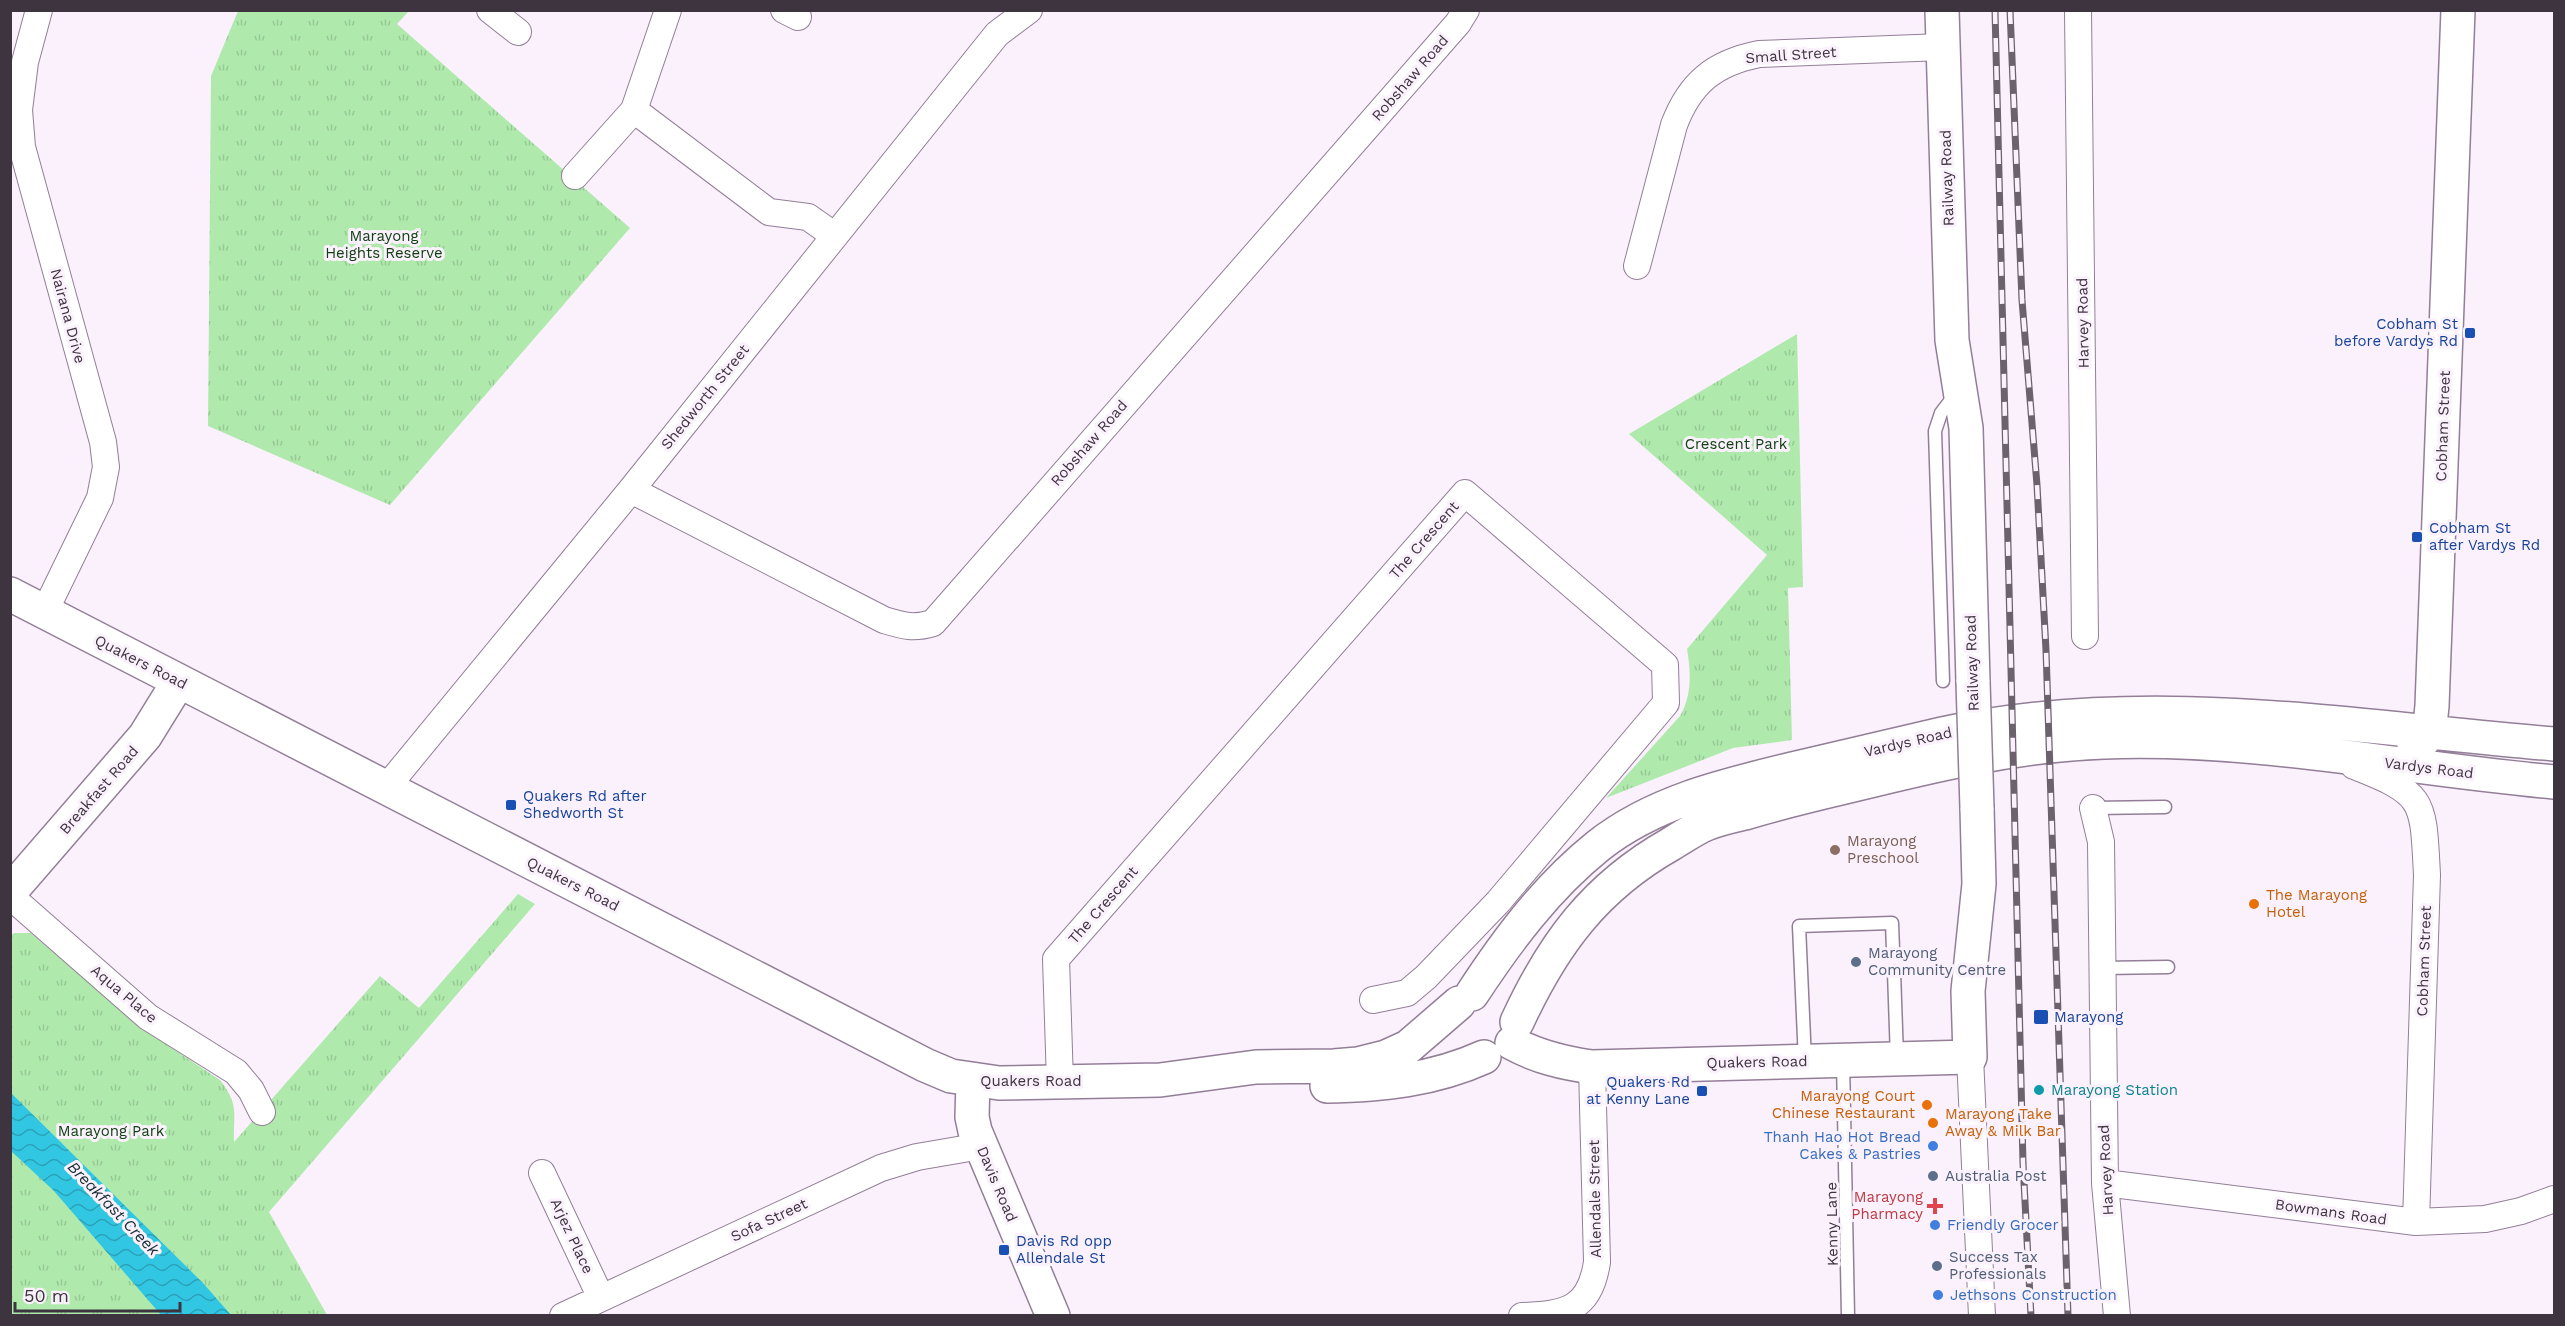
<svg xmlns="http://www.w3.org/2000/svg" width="2565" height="1326" font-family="'Work Sans',sans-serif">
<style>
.grass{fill:url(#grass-tufts)}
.water{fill:url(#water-waves)}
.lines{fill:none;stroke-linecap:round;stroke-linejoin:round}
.lane-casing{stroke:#937e97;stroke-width:15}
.street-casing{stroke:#937e97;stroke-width:28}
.secondary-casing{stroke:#937e97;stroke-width:36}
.lane{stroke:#fff;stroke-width:12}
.street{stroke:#fff;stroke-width:26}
.secondary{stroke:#fff;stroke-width:33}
.rail-casing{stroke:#6b626d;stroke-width:7}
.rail{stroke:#faf1fc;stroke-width:4.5;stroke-dasharray:14;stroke-linecap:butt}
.secondary-bridge-casing{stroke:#937e97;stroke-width:36;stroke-linecap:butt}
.secondary-bridge{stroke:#fff;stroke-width:33}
.transit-dot{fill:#1a4fb4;stroke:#faf1fc;stroke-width:2}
.education-dot{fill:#8d6e63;stroke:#faf1fc;stroke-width:2}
.food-dot{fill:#e8710a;stroke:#faf1fc;stroke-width:2}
.service-dot{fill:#5c6f8a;stroke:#faf1fc;stroke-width:2}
.culture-dot{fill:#0f9aa8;stroke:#faf1fc;stroke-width:2}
.shop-dot{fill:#3f7fe0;stroke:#faf1fc;stroke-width:2}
.health-dot{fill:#e0444e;stroke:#faf1fc;stroke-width:2}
.labels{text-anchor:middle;stroke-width:6;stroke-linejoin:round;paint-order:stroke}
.street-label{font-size:15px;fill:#3d343f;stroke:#faf1fc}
.park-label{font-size:15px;fill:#104111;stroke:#faf1fc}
.transit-label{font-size:15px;fill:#164399;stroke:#faf1fc;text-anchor:start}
.education-label{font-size:15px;fill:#785e54;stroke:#faf1fc;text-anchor:start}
.food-label{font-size:15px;fill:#c56008;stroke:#faf1fc;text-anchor:start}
.service-label{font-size:15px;fill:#4e5e75;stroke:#faf1fc;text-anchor:start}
.culture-label{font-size:15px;fill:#0d838f;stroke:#faf1fc;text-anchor:start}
.shop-label{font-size:15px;fill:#366cbe;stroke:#faf1fc;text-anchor:start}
.health-label{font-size:15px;fill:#be3a42;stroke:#faf1fc;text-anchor:end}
.water-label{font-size:16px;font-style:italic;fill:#162e33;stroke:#faf1fc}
</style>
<defs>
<pattern id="grass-tufts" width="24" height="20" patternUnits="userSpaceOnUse" patternTransform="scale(1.5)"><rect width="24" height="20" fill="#afeaac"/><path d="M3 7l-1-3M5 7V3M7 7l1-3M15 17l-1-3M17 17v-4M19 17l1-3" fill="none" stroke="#97c995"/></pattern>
<pattern id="water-waves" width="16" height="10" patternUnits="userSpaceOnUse" patternTransform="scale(1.5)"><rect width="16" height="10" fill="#31c7e3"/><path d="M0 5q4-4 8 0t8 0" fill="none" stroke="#2ba2b9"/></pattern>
</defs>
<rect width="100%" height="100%" fill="#faf1fc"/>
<!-- grass -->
<path class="grass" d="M238,11H409L397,24L630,228L390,505L208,426L211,76Z
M1797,334L1803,587L1788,588L1792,740L1733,748L1606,798L1680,716C1692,695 1691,672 1687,649L1767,555L1629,434Z
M518,894L535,904L269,1212L327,1315L11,1316L10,936L14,933H31L140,1027L220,1080C240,1106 233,1113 234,1142L380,976L419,1008Z"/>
<!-- water -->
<path class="water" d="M11,1093L203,1283L231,1315H161L54,1191L11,1151Z"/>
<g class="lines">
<defs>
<path id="lane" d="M1943,681L1935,431L1941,413L1951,400L1952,393
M2093,808L2165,807
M2102,968L2168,967
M1894,972L1897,1058
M1805,1061L1799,926L1892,923L1893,950
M1843,1061L1848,1316"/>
<path id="street" d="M39,10L25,62L19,110L22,147L103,442L106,467L100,498L45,611
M490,10L518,32
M784,10L798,17
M2078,10L2085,636
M634,110L769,212L808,217L835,236
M575,176L634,110L668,10
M1637,266L1674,125C1690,83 1714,63 1759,54L1943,47
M631,490L884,620C904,626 913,629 933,623L1458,23L1466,10
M2354,766C2426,794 2423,800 2427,875L2416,1222
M386,788L631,490L997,34L1029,10
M2093,808L2101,842L2105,1183L2117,1316
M10,896L148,1017L236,1072L251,1090L262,1112
M1970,1057L1982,1316
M1060,1082L1056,959L1465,493L1665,665L1666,703L1498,902L1426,977L1407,993L1373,1000
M542,1173L601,1298
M2105,1183L2416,1222L2485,1219L2521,1211L2554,1199
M563,1316L881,1168L917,1157L981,1146
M1522,1316C1566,1314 1590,1310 1597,1262L1592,1067"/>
<path id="secondary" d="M1942,10L1952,340L1966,428L1973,682
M10,594L925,1065L951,1076L999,1083L1160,1080L1256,1067L1334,1066L1358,1064L1386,1057L1408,1047L1459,1003
M2414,748C2431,739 2430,723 2432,706L2458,10
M10,892L145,736L179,681
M1472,994C1508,939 1547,887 1598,846C1656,800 1731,784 1801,767C1848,756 1895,745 1942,734C2144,690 2352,727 2554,744
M1517,1022C1553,944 1595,887 1671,844C1683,837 1694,829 1706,824C1718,819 1732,816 1745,813C1778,803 1811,795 1845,787C1930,766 2015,745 2104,742C2253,736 2406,769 2554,782
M1512,1043C1538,1057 1563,1063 1592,1067L1970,1057L1968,991L1979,884L1977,808
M973,1081L972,1117L975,1131L1053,1316
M1327,1086C1382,1085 1433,1080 1484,1057"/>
</defs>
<!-- lane casing -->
<use href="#lane" class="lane-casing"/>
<!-- street casing -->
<use href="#street" class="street-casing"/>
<!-- secondary casing -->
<use href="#secondary" class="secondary-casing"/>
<!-- lane -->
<use href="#lane" class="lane"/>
<!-- street -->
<use href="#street" class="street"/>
<!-- secondary -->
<use href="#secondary" class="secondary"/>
<defs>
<path id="rail" d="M1995,10L2023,1163L2031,1316
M2010,10L2022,300L2037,485L2046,650L2068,1316"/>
</defs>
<!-- rail casing -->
<use href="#rail" class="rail-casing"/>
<!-- rail -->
<use href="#rail" class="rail"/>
<defs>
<path id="secondary-bridge" d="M1973,682L1977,808"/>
</defs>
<!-- secondary-bridge casing -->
<use href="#secondary-bridge" class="secondary-bridge-casing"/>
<!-- secondary-bridge -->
<use href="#secondary-bridge" class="secondary-bridge"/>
</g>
<!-- markers -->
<g class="transit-dot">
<rect x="2464" y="327" width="12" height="12" rx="3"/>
<rect x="2411" y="531" width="12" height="12" rx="3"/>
<rect x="505" y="799" width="12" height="12" rx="3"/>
<rect x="2033" y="1009" width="16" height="16" rx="3"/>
<rect x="1696" y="1085" width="12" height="12" rx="3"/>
<rect x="998" y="1244" width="12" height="12" rx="3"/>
</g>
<circle class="education-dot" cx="1835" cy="850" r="6"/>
<g class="food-dot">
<circle cx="2254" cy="904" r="6"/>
<circle cx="1927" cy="1105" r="6"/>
<circle cx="1933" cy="1123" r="6"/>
</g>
<g class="service-dot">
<circle cx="1856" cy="962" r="6"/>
<circle cx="1933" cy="1176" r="6"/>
<circle cx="1937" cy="1266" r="6"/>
</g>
<circle class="culture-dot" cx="2039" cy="1090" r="6"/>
<g class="shop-dot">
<circle cx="1933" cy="1146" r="6"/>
<circle cx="1935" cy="1225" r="6"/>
<circle cx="1938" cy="1295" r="6"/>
</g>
<path class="health-dot" d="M1932 1197h6v6h6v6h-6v6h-6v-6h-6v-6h6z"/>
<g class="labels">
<!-- street labels -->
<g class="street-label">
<text transform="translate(1791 55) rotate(-4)" y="5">Small Street</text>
<text transform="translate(1410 78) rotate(-49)" y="5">Robshaw Road</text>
<text transform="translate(1947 178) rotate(-92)" y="5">Railway Road</text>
<text transform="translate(68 316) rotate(75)" y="5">Nairana Drive</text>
<text transform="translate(2083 323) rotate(-91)" y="5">Harvey Road</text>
<text transform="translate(705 397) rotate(-51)" y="5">Shedworth Street</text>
<text transform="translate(2443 426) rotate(-88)" y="5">Cobham Street</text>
<text transform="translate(1089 443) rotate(-49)" y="5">Robshaw Road</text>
<text transform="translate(1424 540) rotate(-49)" y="5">The Crescent</text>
<text transform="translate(141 662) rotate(27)" y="5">Quakers Road</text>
<text transform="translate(1972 663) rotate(-92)" y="5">Railway Road</text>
<text transform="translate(1908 742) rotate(-13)" y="5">Vardys Road</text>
<text transform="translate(2429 768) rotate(7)" y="5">Vardys Road</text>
<text transform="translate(99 790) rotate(-49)" y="5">Breakfast Road</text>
<text transform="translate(573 884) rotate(27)" y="5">Quakers Road</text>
<text transform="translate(1103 905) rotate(-49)" y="5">The Crescent</text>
<text transform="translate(2424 961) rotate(-88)" y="5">Cobham Street</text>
<text transform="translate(124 994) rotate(40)" y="5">Aqua Place</text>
<text transform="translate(1757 1062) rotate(-1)" y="5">Quakers Road</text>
<text x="1031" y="1086">Quakers Road</text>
<text transform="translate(2106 1170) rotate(-93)" y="5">Harvey Road</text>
<text transform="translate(997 1184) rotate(67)" y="5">Davis Road</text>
<text transform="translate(1595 1199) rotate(-91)" y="5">Allendale Street</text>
<text transform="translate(2331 1212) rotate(8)" y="5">Bowmans Road</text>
<text transform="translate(769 1220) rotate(-25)" y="5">Sofa Street</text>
<text transform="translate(1832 1224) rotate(-91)" y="5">Kenny Lane</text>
<text transform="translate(572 1236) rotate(65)" y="5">Arjez Place</text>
</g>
<!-- park labels -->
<g class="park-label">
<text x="384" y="241">Marayong<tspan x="384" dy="17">Heights Reserve</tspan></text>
<text x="1736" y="449">Crescent Park</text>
<text x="111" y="1136">Marayong Park</text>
</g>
<!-- transit labels -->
<g class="transit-label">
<text x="2458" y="329" text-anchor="end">Cobham St<tspan x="2458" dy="17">before Vardys Rd</tspan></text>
<text x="2429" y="533">Cobham St<tspan x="2429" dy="17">after Vardys Rd</tspan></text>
<text x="523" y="801">Quakers Rd after<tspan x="523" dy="17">Shedworth St</tspan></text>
<text x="2054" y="1022">Marayong</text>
<text x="1690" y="1087" text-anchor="end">Quakers Rd<tspan x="1690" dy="17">at Kenny Lane</tspan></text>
<text x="1016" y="1246">Davis Rd opp<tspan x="1016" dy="17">Allendale St</tspan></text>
</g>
<!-- education labels -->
<g class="education-label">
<text x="1847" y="846">Marayong<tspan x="1847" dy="17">Preschool</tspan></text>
</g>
<!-- food labels -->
<g class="food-label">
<text x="2266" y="900">The Marayong<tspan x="2266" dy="17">Hotel</tspan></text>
<text x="1915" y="1101" text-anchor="end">Marayong Court<tspan x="1915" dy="17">Chinese Restaurant</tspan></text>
<text x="1945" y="1119">Marayong Take<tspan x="1945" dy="17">Away &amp; Milk Bar</tspan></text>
</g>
<!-- service labels -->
<g class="service-label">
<text x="1868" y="958">Marayong<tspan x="1868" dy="17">Community Centre</tspan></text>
<text x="1945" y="1181">Australia Post</text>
<text x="1949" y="1262">Success Tax<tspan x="1949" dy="17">Professionals</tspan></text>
</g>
<!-- culture labels -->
<g class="culture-label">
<text x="2051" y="1095">Marayong Station</text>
</g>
<!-- shop labels -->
<g class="shop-label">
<text x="1921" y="1142" text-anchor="end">Thanh Hao Hot Bread<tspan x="1921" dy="17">Cakes &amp; Pastries</tspan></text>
<text x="1947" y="1230">Friendly Grocer</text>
<text x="1950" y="1300">Jethsons Construction</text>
</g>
<!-- health labels -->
<g class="health-label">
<text x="1923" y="1202">Marayong<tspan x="1923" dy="17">Pharmacy</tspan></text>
</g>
<!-- water labels -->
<g class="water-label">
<text transform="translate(114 1208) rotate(46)" y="6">Breakfast Creek</text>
</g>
</g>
<!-- border -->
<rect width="2565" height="1326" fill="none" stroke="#3d343f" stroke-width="24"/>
<!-- scale -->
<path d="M15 1302v9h165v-9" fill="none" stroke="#3d343f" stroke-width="3"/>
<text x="24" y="1302" font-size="18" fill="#3d343f" stroke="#faf1fc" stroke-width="4.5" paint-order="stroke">50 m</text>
</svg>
